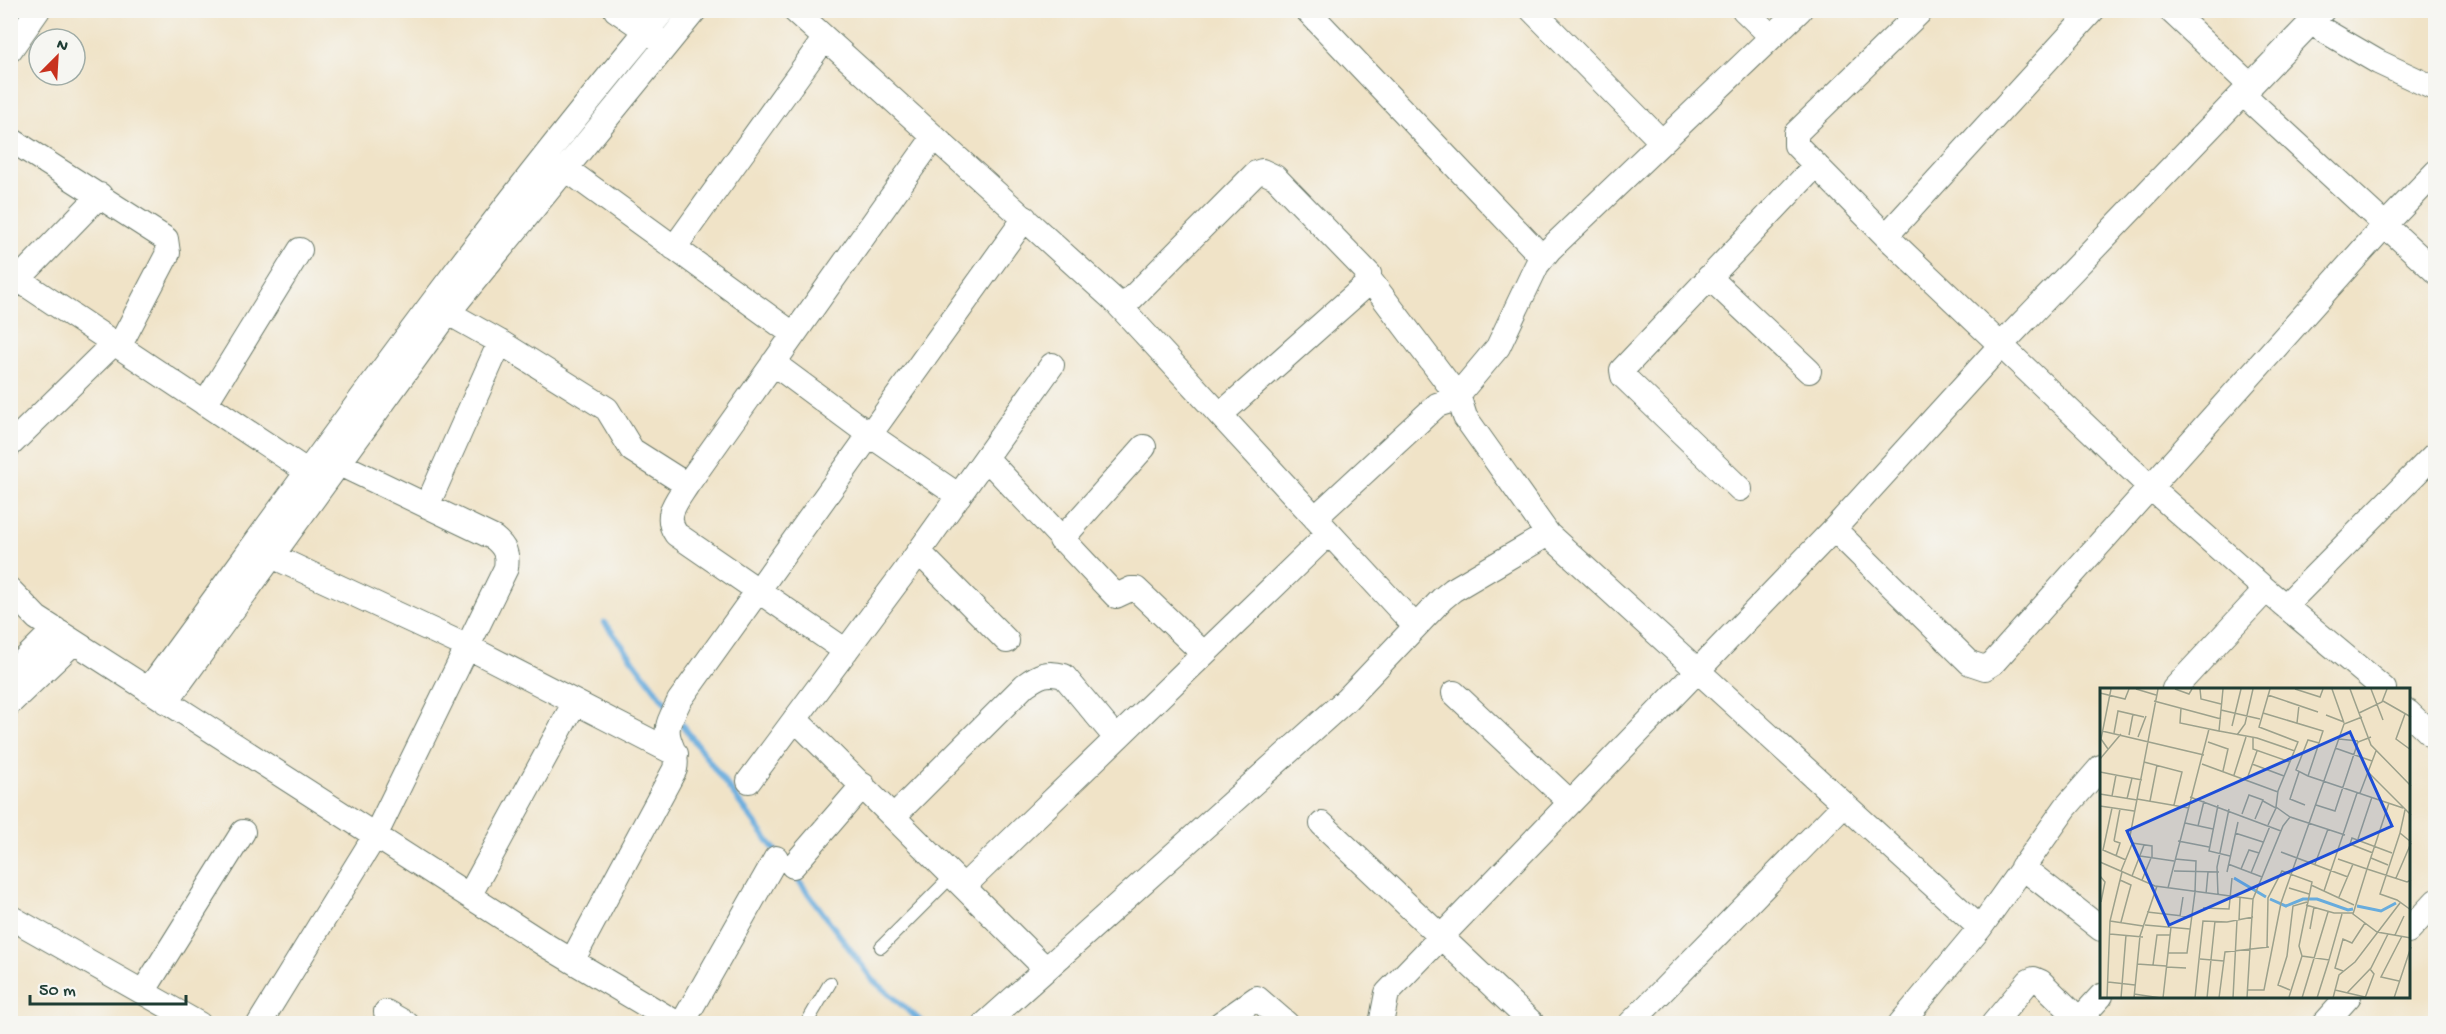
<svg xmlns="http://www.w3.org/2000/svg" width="2446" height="1034" font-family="'Gochi Hand',sans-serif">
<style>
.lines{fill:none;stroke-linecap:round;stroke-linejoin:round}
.stream{stroke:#68acdd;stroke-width:6}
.service-casing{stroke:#687767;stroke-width:14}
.minor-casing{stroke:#687767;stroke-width:26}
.service{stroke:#fff;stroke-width:12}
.minor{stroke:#fff;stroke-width:24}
.inset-river{fill:none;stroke:#68acdd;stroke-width:3}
.inset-road{fill:none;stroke:#9ca18c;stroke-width:1.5}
.view{fill:#1d4ed8;fill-opacity:0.15;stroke:#1d4ed8;stroke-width:3}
.inset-edge{fill:none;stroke:#1f3d34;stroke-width:3}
</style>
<rect width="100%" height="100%" fill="#f6f6f2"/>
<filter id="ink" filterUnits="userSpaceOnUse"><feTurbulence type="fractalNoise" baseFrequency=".0167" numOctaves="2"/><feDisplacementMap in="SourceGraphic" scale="12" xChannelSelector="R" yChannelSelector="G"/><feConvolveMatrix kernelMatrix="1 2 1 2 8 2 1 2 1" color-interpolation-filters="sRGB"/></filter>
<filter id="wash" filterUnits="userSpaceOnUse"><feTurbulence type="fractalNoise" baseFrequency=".008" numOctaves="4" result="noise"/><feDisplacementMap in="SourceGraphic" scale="24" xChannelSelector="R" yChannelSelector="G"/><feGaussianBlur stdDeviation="1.35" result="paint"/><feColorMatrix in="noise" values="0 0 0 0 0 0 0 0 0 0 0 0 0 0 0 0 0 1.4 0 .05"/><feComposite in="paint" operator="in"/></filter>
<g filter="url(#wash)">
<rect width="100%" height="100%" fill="#f0e3c7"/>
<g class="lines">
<!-- stream -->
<path class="stream" d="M605,623L670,709
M678,719L777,853
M793,873L873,980L924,1024"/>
</g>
</g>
<g filter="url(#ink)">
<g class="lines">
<defs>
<path id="service" d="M881,947L953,875
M806,1024L830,983"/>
<path id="minor" d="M616,10L660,40
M794,10L1113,299L1415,626
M1307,10L1542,257
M1532,10L1662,142
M1744,10L1772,37
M2093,10L1886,236L2150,487L2266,590L2384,689
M2170,10L2251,86
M2311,23L2378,62L2436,89
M10,50L38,10
M2243,94L2436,272
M10,139L166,239L168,253L119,347
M566,169L793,334
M1886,236L1796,145V133L1922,10
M674,248L825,38
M1709,277L1809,371
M19,280L308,472
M10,288L100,195
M436,306L500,342L607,409L632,450L687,485
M1122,308L1256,173L1262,171L1275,177L1369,274L1365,286L1220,415
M773,363L870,435L959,496
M205,404L300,250
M10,445L114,343
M986,458L1116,596L1131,589H1136L1204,654
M1740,489L1623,376L1622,370L1816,165
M427,506L500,342
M1315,518L1437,405L1459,398L1370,280
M1834,529L1970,663L1985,668L1993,663L2384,226L2436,172
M1548,534L1465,417L1459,398L1462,390L1498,347L1537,265L1550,249L1800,10
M1061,540L1144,447
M919,552L1007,641
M272,556L468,647L676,754
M10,590L37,618L547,946L678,1024
M2285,606L2436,453
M846,651L676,534C663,515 677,501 687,485L934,137
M10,674L55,629
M2174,689L2266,590
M148,690C316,461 480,228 664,10
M1454,693L1570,802
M166,702L448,313L695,10
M10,703L74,642
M2408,712L2436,739
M795,719L1046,969
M749,781L903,574L1052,365
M894,816L1025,685C1039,675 1047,671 1064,676L1116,738
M1322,824L1533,1024
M793,866L863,785
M2022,867L2101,929
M964,886L1329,533
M469,896L575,702
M10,917L199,1024
M2408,931L2436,901
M572,961L675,769C679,751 665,743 668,727C669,719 676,709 679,701L1025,218
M143,992L243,832
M386,1012L407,1024
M2080,1019L2101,996
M259,1024L375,836L506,568C508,554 505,547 494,538L325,457
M682,1024L776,858
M985,1024L1346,700L1442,599L1453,590L1548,534L1980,928
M1220,1024L1257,998L1287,1024
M1381,1024L1387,993L1834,529L2002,344L2323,10
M1630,1024L1844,805
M1900,1024L1980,928L2066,807L2101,767
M1993,1024L2029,981L2034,979L2041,982L2084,1024
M2324,1024L2349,996"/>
</defs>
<!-- service casing -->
<use href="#service" class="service-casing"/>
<!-- minor casing -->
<use href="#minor" class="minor-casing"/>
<!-- service -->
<use href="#service" class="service"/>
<!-- minor -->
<use href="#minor" class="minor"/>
</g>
</g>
<!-- overview -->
<g transform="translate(2100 688)">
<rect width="310" height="310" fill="#f0e3c7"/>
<path class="inset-river" d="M134,190L166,209M170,211L186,218L203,211H217L248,222L253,221M257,218L281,223L296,215"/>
<path class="inset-road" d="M36,1L56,7M75,1L89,6L92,1M100,1L101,11L121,16M170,1L159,39L198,54L178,103L176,119L190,129M195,1L220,9L223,1M232,1L244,35M250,1L271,57L311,98M271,1L283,32M0,5L25,11L29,1M168,7L218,24M54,13L121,31M283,13L311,29M81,20L80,35L119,43L123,1M121,22L160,31M163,25L223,43L208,88L303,120M259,25L282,14L287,1M305,26L296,51L311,62M226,27L244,34M197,35L199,17M132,38L141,1M2,43L104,67M119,43L157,50L195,63M14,45L18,23L44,29M29,47L33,26M137,47L145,36L153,1M38,49L46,28M153,50V61L190,74M239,51L258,53M108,54L128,61L123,83M235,60L272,73M8,61L1,51L11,1M0,71L21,46M44,74L82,84L74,117M102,76L178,104M152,76L184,88M0,84L42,92M199,84L190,111L205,117M268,84L311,127M134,87L146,49M208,88L196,82L208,52L219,55M147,91L157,63M260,105L276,63M0,106L37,112M12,108L16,87M90,109L181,143M27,111L32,90M37,111L89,120M50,113L57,77M163,113L176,120L168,137M289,115L267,181L307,194L311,192M118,117L109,163L130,168M216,117L235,123L258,54L271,49M0,118L34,123M12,120L3,162L26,172M305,122L300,145L311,154M142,126L149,107L163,112L155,131M85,135L113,141M98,138L104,113M135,145L163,154M300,145L280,206L297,212L311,222M258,151L272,109M14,153L20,121M14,153L20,155L16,168M78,153L109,159M32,155L52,158V170M181,164L248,189M273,165L250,156L252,150L292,165M40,168L74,173M271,170L288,177M238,171L267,181L253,226L277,244L311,250M0,174L55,198L153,211M128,176L162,189M215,176L228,141M141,181L149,162L159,165M21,183L32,156L30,148L58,1M74,183L119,184M127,184L138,134M151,185L170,138M0,188L5,194L1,214M32,188L44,157M296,190L311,155M20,192L31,197L21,234M42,192L51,170M211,197L254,217M68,200L109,41M189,200L209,206M224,203L257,105M106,206L108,184M118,207L117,179L129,121M239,209L253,176M206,217L234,225H253M103,220L129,221L132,190M47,224L92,229M80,228L83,209M139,232L140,210M10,233L43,238M45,237L90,241M210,241L214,219M10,246L43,249M295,247L304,228M167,259L168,210L182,183L212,194L199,258L202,268L229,272L242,226M68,265H87L95,204L96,173L75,171M100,271L124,273M37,276L66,278M53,277L57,247H70M66,279L86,280M243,283L235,280L243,251L252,255L265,235M299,293L281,289L302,248M8,294L35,297M148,302H164L181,215L244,36L262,29M190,302L178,297L187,268L193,218L207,214M235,302L265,309M247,305L271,280L288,246M34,306L61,310M189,309L202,268M7,310L10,233L22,184M21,310L26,247M34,310L40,248L57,198M63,310L71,239M95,310L103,233L127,234L153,229M107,310L115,233M119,310L125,264L169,259M133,310L137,232M147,310L153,211L183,138L190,129L245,147M156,310H190M202,310L228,224M217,310L229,272M233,310L239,287L255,274L300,215M265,310L274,286L270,281M294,310L311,259"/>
<path class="view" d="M250,44L292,138L69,237L27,143Z"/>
<rect width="310" height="310" class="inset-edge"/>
</g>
<!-- margin -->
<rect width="2446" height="1034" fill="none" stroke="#f6f6f2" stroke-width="36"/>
<!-- north arrow -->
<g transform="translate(57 57) rotate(24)"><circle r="28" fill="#f6f6f2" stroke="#a0aca6" stroke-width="1.5"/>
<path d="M0-4.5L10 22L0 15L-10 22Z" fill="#c8321e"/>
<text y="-9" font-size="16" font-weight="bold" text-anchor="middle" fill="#1f3d34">N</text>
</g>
<!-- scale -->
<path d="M30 995v9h156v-9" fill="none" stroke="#1f3d34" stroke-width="3"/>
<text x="39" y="995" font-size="18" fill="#1f3d34" stroke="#f6f6f2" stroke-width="4.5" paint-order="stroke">50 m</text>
</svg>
